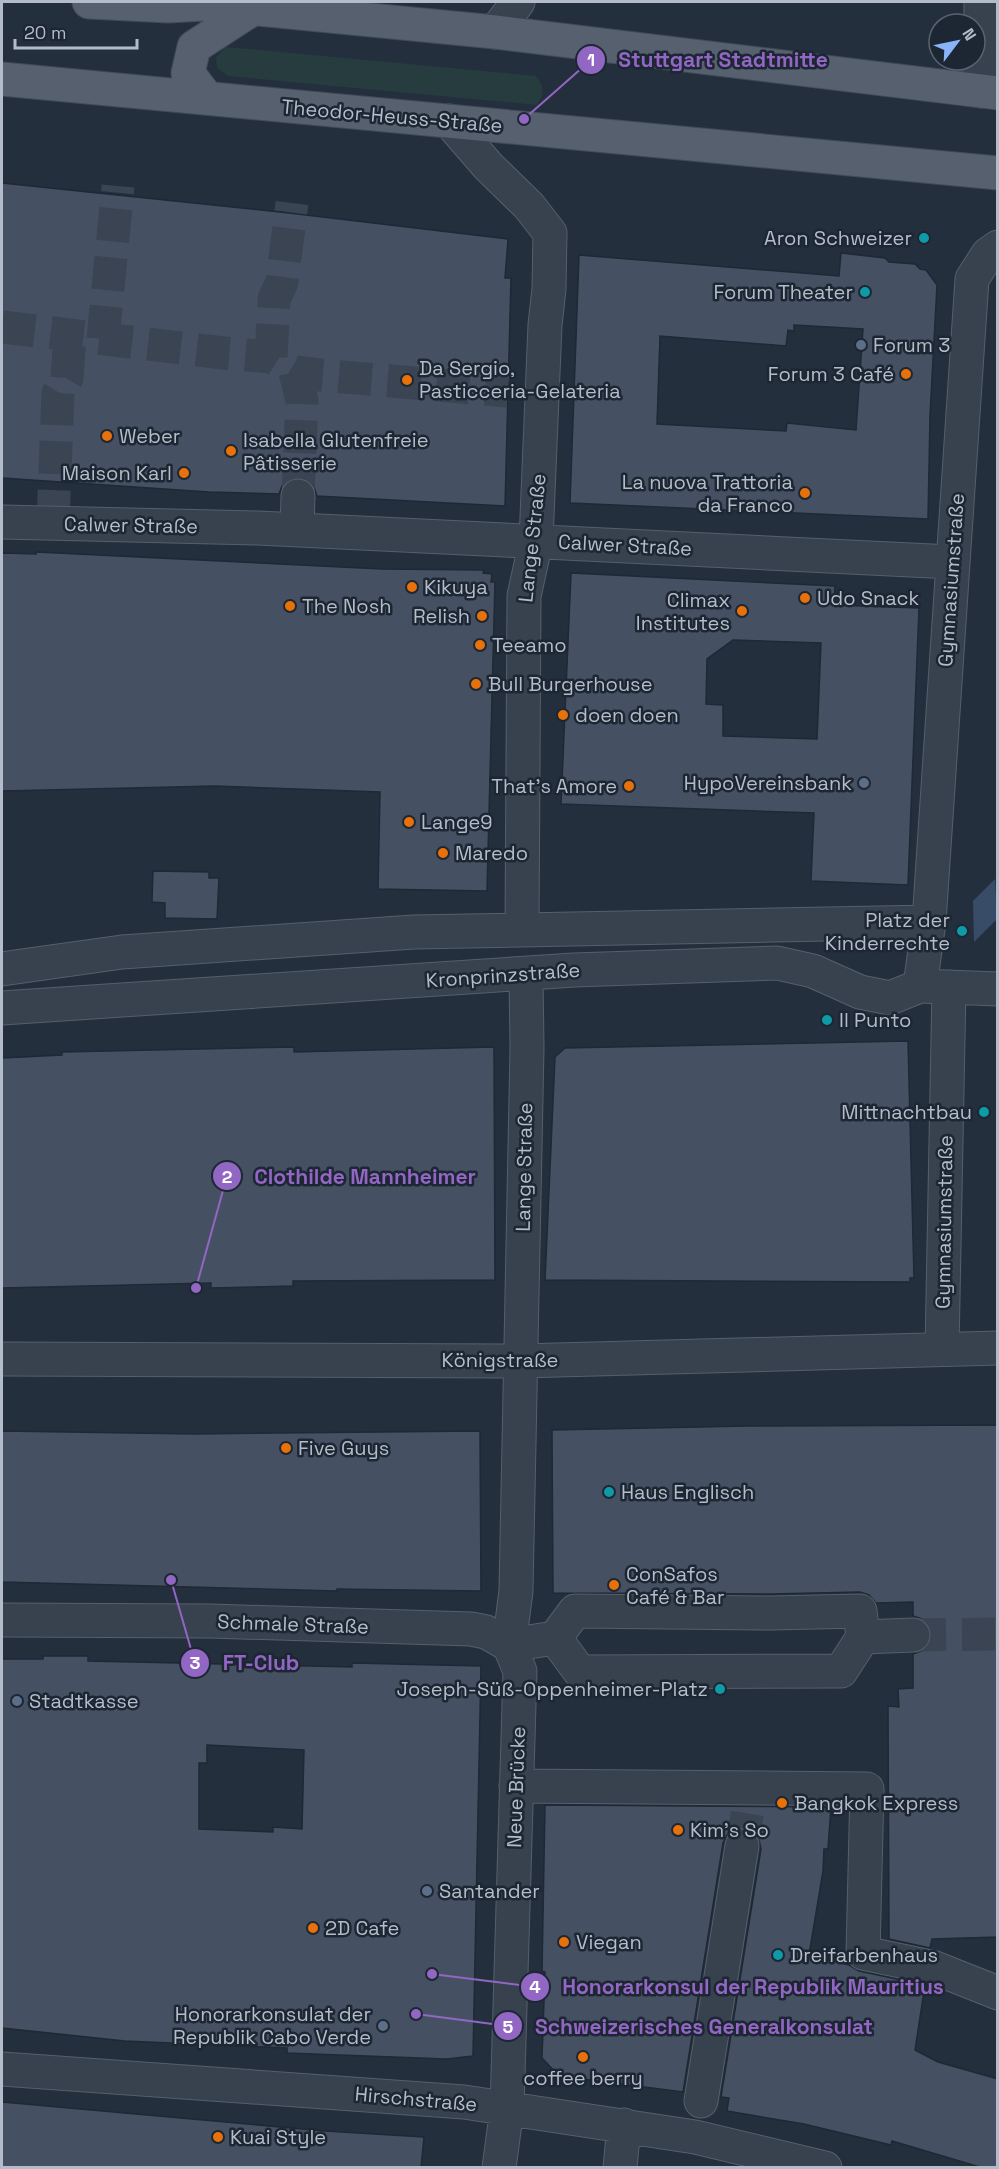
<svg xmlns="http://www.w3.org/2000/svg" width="999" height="2169" font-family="'Space Grotesk',sans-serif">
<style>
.green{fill:#263c3f}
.water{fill:#394c67}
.building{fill:#455162;stroke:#1f2835;stroke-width:1.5;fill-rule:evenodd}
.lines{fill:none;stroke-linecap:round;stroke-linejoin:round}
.minor-tunnel{stroke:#3a4453;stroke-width:33;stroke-dasharray:33 16;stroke-linecap:butt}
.minor-casing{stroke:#565f6c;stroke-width:35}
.major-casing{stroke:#414a57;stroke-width:35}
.minor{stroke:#38414e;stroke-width:33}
.major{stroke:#56606e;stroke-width:33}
.culture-dot{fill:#0f9aa8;stroke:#1d2633;stroke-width:2}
.service-dot{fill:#5c6f8a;stroke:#1d2633;stroke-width:2}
.food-dot{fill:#e8710a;stroke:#1d2633;stroke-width:2}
.labels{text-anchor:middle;stroke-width:5;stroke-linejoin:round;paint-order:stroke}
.street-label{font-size:20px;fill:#b4bcc9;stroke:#1d2633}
.poi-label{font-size:20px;fill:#b4bcc9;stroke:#1d2633;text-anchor:start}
.leader{fill:none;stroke:#9266c3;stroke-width:2}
.callout-dot{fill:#9266c3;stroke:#1d2633;stroke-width:2}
.mark-label{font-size:18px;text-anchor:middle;font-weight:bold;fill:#fff}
.callout-label{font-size:21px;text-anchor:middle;font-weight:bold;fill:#9266c3;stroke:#1d2633;stroke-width:5;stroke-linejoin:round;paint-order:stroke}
</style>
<rect width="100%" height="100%" fill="#242f3e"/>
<!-- green -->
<path class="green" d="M226,47L536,76C544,87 546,94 536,105L228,76L217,68L216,57Z"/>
<!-- water -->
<path class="water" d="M995,879L997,919L974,942L973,901Z"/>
<!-- building -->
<path class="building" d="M2,183L289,213L508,239L505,278H511L505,506L317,496L314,487L308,480L299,477L289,480L282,486L279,494L209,492L2,478Z
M841,253L885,258L889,262L915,264L920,269L926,270L937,285L930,416L928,519L570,503L579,255L839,276ZM794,325L863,329L856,430L787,423L786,431L657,424L660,336L786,346L788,330L794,331Z
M36,552L382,569L484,570L483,573L492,574L491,582H495L487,891L378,889L380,792L215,786L2,791V553L36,554Z
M571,573L835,586L834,605L919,608L908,885L811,881L814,813L561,804ZM733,640L821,643L817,739L723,736V705L706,704L707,659Z
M153,871L209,872V878H219L217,919L165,918V903L152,902Z
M908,1041L914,1278H910V1282L545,1280L555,1057L565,1048Z
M294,1047V1052L494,1047L495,1280L293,1281V1286L211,1288V1283L2,1288V1058L62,1055V1052Z
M998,1425V1937L932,1939L930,1948L889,1939L888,1706L899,1707L898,1689L913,1688V1654L923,1650L929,1644L932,1635L928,1625L922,1619L913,1616V1602L876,1603L869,1595L860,1592L771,1594L553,1593L552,1430L747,1426Z
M2,1431L194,1434L480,1431L481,1591L337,1589V1591L2,1582Z
M43,1656H88V1661L352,1667V1663L481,1666L473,2056L447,2059L287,2053V2048L125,2041L2,2028V1659H43ZM207,1745L304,1750L302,1829L273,1827V1832L199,1829V1763H207Z
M545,1805L831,1807L828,1849H824L823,1871L809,1955L849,1965L859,1971L925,1985L915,2050L938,2062L998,2079V2168H983L892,2141L891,2145L804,2124L727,2111L729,2098L721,2097L761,1849L759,1839L753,1831L746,1828L735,1829L727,1835L723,1843L683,2092L559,2076L542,2058L545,1972L542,1971Z
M2,2102L325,2131L424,2137L421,2168H2Z"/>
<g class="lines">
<!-- minor-tunnel -->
<path class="minor-tunnel" d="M2,327L224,353L271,357L295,372L320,375L508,391
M103,339L118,186
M271,357L274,299L282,282L292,203
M295,372L302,401L298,496
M53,523L58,393L67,378L70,335
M913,1635L998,1634
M742,1846L749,1803"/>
<defs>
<path id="minor" d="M495,32L518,2
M980,91L981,2
M449,121L488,166L529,206L550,233L549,289L545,325L536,541L524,596L522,929
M2,522L258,528L952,562
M297,530L298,496
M2,969L122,952L414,932L929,922
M920,986L929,922L972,279L988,254L998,247
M2,1008L574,970L777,963L813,971L860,992L890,998L920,986L998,989
M942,1349L949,987
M2,1359L521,1361L998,1348
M2,1620L210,1621L471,1629L486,1632L509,1645
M863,1637L913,1635
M555,1638L575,1611L771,1613L860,1611L863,1637
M509,1645L555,1638L580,1672L841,1671L863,1637
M516,1786L867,1789L863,1953L935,1968L998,1993
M2,2069L464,2102L695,2137L825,2168
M701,2101L742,1846
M499,2168L507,2108L520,1671L509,1645L516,1591L527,1048L526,974
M620,2168L624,2125"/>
<path id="major" d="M89,2L168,6L205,4L495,32L998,93
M2,79L998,173
M207,98L188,73L194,47L251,10"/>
</defs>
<!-- minor casing -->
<use href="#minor" class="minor-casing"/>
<!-- major casing -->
<use href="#major" class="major-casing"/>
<!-- minor -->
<use href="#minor" class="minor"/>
<!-- major -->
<use href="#major" class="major"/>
</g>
<!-- markers -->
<g class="culture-dot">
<circle cx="924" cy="238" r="6"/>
<circle cx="865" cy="292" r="6"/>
<circle cx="962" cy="931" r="6"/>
<circle cx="827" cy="1020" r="6"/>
<circle cx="984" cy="1112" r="6"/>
<circle cx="609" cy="1492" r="6"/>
<circle cx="720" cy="1689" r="6"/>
<circle cx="778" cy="1955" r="6"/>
</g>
<g class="service-dot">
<circle cx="861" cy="345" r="6"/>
<circle cx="864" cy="783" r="6"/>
<circle cx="17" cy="1701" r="6"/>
<circle cx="427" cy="1891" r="6"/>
<circle cx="383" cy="2026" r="6"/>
</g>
<g class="food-dot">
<circle cx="906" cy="374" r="6"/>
<circle cx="407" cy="380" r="6"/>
<circle cx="107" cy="436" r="6"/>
<circle cx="231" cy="451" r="6"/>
<circle cx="184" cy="473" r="6"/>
<circle cx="805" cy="493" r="6"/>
<circle cx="412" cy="587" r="6"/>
<circle cx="805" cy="598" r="6"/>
<circle cx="290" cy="606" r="6"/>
<circle cx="742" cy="611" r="6"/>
<circle cx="482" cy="616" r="6"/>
<circle cx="480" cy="645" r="6"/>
<circle cx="476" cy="684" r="6"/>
<circle cx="563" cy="715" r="6"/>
<circle cx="629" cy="786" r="6"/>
<circle cx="409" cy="822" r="6"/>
<circle cx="443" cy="853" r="6"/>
<circle cx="286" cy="1448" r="6"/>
<circle cx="614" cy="1585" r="6"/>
<circle cx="782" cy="1803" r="6"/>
<circle cx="678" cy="1830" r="6"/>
<circle cx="313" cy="1928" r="6"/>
<circle cx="564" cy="1942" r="6"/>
<circle cx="583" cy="2057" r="6"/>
<circle cx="218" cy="2137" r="6"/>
</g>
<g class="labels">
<!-- street labels -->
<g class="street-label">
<text transform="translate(392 116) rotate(5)" y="7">Theodor-Heuss-Straße</text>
<text transform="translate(131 525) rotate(1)" y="7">Calwer Straße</text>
<text transform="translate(532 538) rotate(-84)" y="7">Lange Straße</text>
<text transform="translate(625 545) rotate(3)" y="7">Calwer Straße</text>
<text transform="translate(951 580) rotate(-86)" y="7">Gymnasiumstraße</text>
<text transform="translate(503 975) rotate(-4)" y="7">Kronprinzstraße</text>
<text transform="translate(524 1167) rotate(-89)" y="7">Lange Straße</text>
<text transform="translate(944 1222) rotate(-89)" y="7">Gymnasiumstraße</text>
<text x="500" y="1367">Königstraße</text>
<text transform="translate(293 1624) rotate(2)" y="7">Schmale Straße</text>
<text transform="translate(516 1787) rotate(-88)" y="7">Neue Brücke</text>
<text transform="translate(416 2099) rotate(5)" y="7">Hirschstraße</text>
</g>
<!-- poi labels -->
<g class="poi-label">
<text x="912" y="245" text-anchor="end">Aron Schweizer</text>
<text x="853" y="299" text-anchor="end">Forum Theater</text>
<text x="873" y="352">Forum 3</text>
<text x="419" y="375">Da Sergio,<tspan x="419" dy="23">Pasticceria-Gelateria</tspan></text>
<text x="894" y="381" text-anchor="end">Forum 3 Café</text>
<text x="119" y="443">Weber</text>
<text x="243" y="447">Isabella Glutenfreie<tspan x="243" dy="23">Pâtisserie</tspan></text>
<text x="172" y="480" text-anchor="end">Maison Karl</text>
<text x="793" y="489" text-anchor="end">La nuova Trattoria<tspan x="793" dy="23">da Franco</tspan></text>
<text x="424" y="594">Kikuya</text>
<text x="817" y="605">Udo Snack</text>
<text x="730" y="607" text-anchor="end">Climax<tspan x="730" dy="23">Institutes</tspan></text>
<text x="302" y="613">The Nosh</text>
<text x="470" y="623" text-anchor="end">Relish</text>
<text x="492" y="652">Teeamo</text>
<text x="488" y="691">Bull Burgerhouse</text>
<text x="575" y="722">doen doen</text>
<text x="852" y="790" text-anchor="end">HypoVereinsbank</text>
<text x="617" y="793" text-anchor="end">That's Amore</text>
<text x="421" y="829">Lange9</text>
<text x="455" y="860">Maredo</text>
<text x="950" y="927" text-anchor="end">Platz der<tspan x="950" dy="23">Kinderrechte</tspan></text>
<text x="839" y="1027">Il Punto</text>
<text x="972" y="1119" text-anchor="end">Mittnachtbau</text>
<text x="298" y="1455">Five Guys</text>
<text x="621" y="1499">Haus Englisch</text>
<text x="626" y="1581">ConSafos<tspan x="626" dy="23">Café &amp; Bar</tspan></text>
<text x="708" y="1696" text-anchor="end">Joseph-Süß-Oppenheimer-Platz</text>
<text x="29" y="1708">Stadtkasse</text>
<text x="794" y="1810">Bangkok Express</text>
<text x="690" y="1837">Kim's So</text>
<text x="439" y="1898">Santander</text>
<text x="325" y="1935">2D Cafe</text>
<text x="576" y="1949">Viegan</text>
<text x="790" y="1962">Dreifarbenhaus</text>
<text x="371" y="2021" text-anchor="end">Honorarkonsulat der<tspan x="371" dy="23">Republik Cabo Verde</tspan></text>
<text x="583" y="2085" text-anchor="middle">coffee berry</text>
<text x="230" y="2144">Kuai Style</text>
</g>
</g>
<!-- callouts -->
<path class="leader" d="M524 119L591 60M196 1288L227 1176M171 1580L195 1663M432 1974L535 1987M416 2014L508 2026"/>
<g class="callout-dot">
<circle cx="524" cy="119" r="6"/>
<circle cx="196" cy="1288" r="6"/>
<circle cx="171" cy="1580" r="6"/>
<circle cx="432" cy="1974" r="6"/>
<circle cx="416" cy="2014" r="6"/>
<circle cx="591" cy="60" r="15"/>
<circle cx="227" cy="1176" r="15"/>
<circle cx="195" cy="1663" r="15"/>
<circle cx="535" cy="1987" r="15"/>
<circle cx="508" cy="2026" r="15"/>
</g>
<g class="mark-label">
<text x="591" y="66">1</text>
<text x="227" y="1183">2</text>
<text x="195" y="1669">3</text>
<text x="535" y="1993">4</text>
<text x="508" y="2033">5</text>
</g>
<g class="callout-label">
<text x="723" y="67">Stuttgart Stadtmitte</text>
<text x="365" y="1184">Clothilde Mannheimer</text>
<text x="261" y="1670">FT-Club</text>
<text x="753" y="1994">Honorarkonsul der Republik Mauritius</text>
<text x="704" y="2034">Schweizerisches Generalkonsulat</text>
</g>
<!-- border -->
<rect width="999" height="2169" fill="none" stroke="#b4bcc9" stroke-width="6"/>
<!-- north arrow -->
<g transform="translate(957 42) rotate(58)"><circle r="28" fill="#1d2633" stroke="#59626f" stroke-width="1.5"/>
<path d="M0-4.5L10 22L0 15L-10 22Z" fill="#8ab4f8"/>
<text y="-9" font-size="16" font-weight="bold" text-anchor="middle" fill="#b4bcc9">N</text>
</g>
<!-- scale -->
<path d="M15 39v9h122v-9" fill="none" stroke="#b4bcc9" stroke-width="3"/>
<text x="24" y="39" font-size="18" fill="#b4bcc9" stroke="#1d2633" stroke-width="4.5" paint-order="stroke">20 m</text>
</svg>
